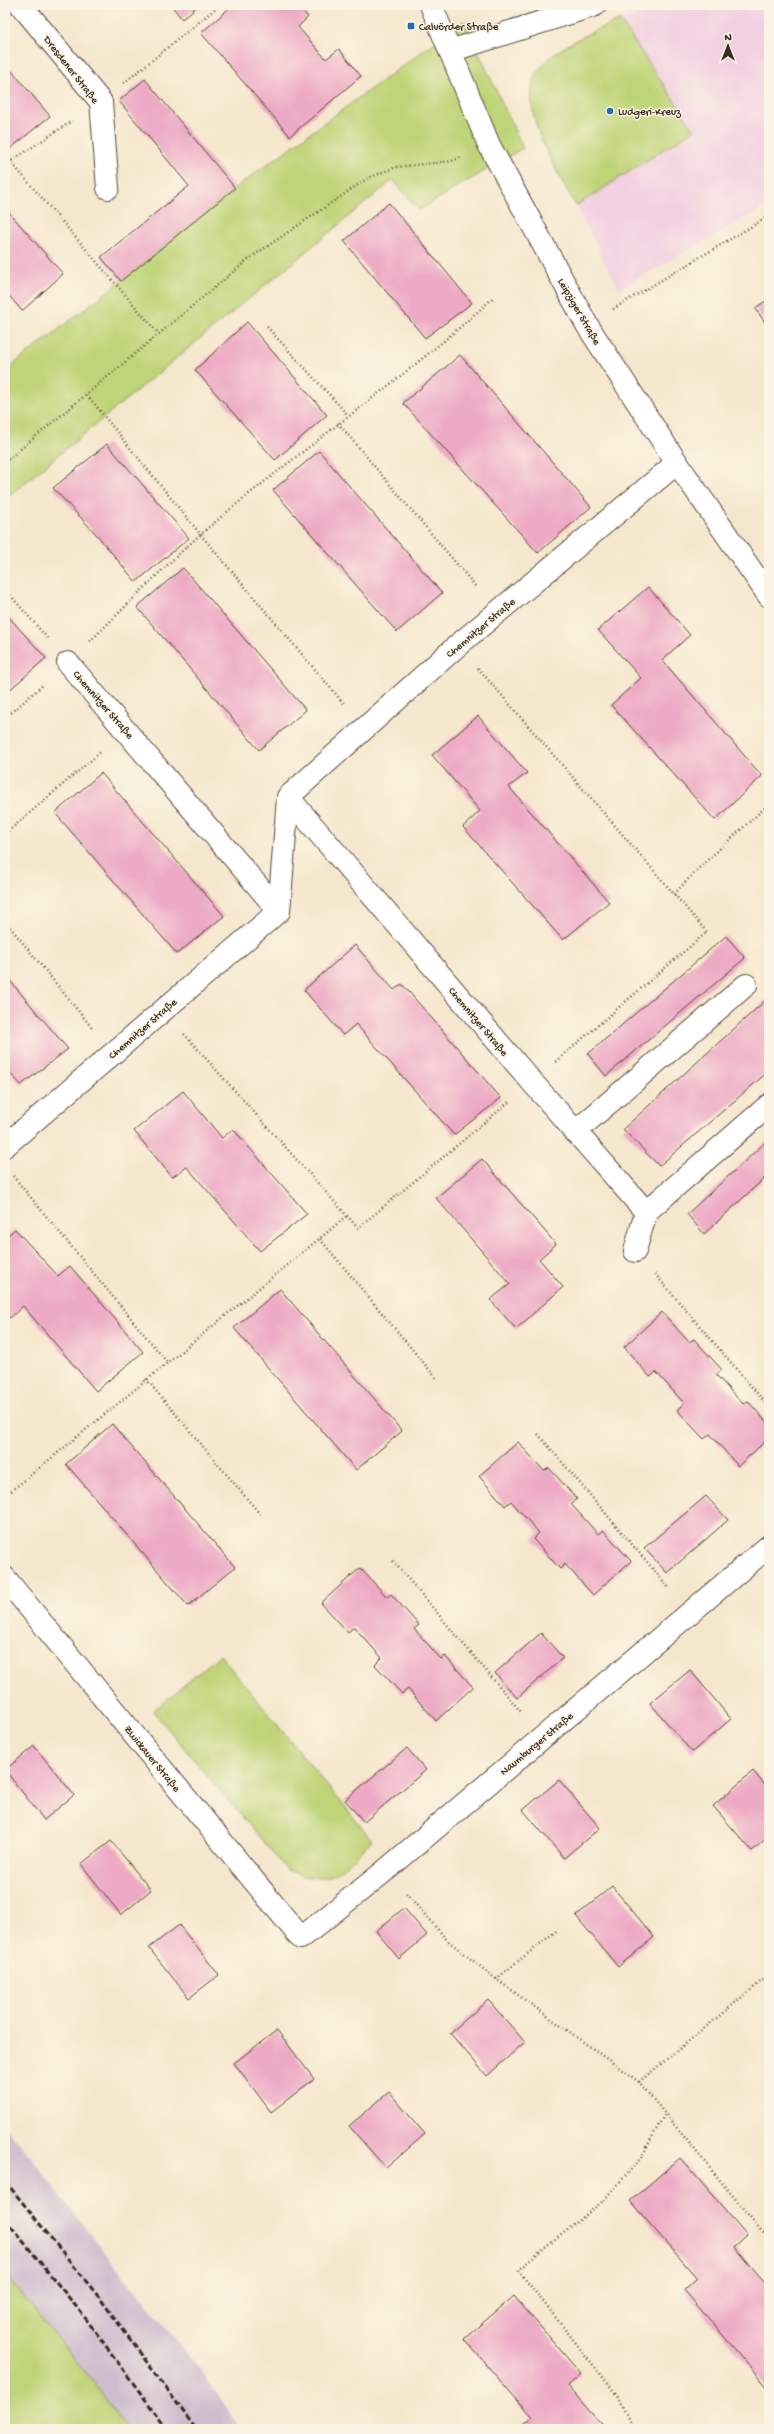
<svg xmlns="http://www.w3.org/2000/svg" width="774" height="2434" font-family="'Gochi Hand',sans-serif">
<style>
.built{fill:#f2cfe1}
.industrial{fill:#cfbdcf}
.green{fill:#bfd478;stroke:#7d7f4b}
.building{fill:#edaac5}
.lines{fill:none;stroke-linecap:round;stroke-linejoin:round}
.minor-casing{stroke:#574638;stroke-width:24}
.major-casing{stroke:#574638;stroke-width:24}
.path{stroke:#574638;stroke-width:2.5;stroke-dasharray:1 3;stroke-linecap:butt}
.minor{stroke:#fff;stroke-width:22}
.major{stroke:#fff;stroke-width:22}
.rail{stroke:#3b2a1e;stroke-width:3;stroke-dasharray:6 3;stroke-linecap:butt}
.poi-dot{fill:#1f6fb2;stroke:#fcf5e5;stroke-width:1.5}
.labels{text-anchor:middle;stroke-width:3;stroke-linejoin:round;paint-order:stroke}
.poi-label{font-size:11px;fill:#3b2a1e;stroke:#fcf5e5;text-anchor:start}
.street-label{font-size:11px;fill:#3b2a1e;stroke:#fcf5e5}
</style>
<rect width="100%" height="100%" fill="#fcf5e5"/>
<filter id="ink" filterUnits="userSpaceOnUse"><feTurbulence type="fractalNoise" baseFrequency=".025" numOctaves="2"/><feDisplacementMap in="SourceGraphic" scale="8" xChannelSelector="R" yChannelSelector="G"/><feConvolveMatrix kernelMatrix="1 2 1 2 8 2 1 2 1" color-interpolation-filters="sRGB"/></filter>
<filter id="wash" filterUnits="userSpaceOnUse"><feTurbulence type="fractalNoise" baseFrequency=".012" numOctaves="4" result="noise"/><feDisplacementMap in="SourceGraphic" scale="16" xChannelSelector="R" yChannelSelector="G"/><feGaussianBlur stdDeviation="0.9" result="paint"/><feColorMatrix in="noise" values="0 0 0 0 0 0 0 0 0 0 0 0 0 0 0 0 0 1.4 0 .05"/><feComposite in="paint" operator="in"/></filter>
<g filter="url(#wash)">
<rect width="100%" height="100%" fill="#f5e7cd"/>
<!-- built -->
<path class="built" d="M680,5H769V205L619,289L576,206L694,130L620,20Z"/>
<!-- industrial -->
<path class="industrial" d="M5,2127L28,2153L109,2258L198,2367L241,2429H127L95,2384L5,2274Z"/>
<!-- green -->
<path class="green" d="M620,20L694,130L576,206C558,172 513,106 540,69C559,44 593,32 620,20Z
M464,21L523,148L419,210L393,180L5,499V371L121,281L235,188Z
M220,1655L372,1840C341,1870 333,1889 287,1870L153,1711Z
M5,2274L95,2384L127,2429H5Z"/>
<g id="blocks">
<!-- building -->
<path class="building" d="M171,5H199L182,19Z
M233,5H298L308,17L298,27L326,59L339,49L361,76L290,136L201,33Z
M5,63L50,116L5,153Z
M145,79L235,188L121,281L101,257L189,186L119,101Z
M389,203L472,303L425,338L344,241Z
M5,208L63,274L22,311L5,291Z
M769,299V328L755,308Z
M247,322L327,415L275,460L195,370Z
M460,355L591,507L538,553L403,403Z
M107,444L189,538L136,582L96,534L53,488Z
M319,451L442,593L397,632L273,490Z
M183,568L306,710L259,750L137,607Z
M648,587L690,635L662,660L762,776L715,820L611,705L641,678L598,630Z
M5,613L46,658L5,694Z
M478,716L527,773L509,787L609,902L563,940L463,827L480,811L432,755Z
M101,773L224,916L177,954L55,813Z
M726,936L745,958L606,1076L588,1054Z
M355,945L394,990L402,984L501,1098L454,1135L356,1024L343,1035L304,990Z
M5,975L68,1049L21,1085L5,1067Z
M767,999L769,1071L659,1166L623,1129Z
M183,1091L222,1138L233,1129L307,1214L260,1251L187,1167L172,1177L134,1131Z
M769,1139V1174L704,1234L687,1214Z
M482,1159L556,1244L539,1259L563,1287L516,1329L490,1300L510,1284L436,1198Z
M15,1229L58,1276L70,1266L143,1352L96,1391L23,1306L10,1318L5,1312V1238Z
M280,1289L402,1431L356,1470L234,1328Z
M662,1312L689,1342L694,1339L722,1370L716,1375L743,1404L748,1401L769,1425V1438L738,1466L710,1434L704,1439L677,1410L684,1403L656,1372L650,1377L624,1347Z
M112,1424L235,1567L188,1606L66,1464Z
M518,1442L544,1471L549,1468L577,1499L571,1504L598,1534L603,1530L631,1561L593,1595L565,1564L560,1569L533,1539L539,1533L511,1501L505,1506L479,1476Z
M706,1496L728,1520L667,1573L644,1548Z
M360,1568L387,1597L391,1594L419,1625L414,1629L441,1659L445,1656L473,1687L436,1721L408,1689L402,1694L375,1665L382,1658L354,1627L348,1632L321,1603Z
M541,1633L563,1658L517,1698L495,1673Z
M690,1670L731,1719L692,1752L650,1703Z
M34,1746L74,1795L44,1820L5,1770Z
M407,1748L426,1770L364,1822L345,1800Z
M753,1771L769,1790V1836L752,1851L713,1806Z
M559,1780L600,1828L564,1858L523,1810Z
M111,1841L151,1890L121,1915L81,1864Z
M612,1886L654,1937L618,1967L576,1916Z
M404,1908L427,1935L399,1959L376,1931Z
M179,1925L219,1975L189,1998L149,1948Z
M488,2000L525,2042L487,2076L450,2033Z
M277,2030L314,2079L271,2112L234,2063Z
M389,2092L425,2134L386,2168L349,2126Z
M680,2158L747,2235L734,2247L769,2288V2389L684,2290L697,2278L630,2201Z
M514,2296L581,2374L568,2386L605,2429H518L532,2417L464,2339Z"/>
</g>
</g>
<g filter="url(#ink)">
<use href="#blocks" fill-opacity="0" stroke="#574638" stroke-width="1"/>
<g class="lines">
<defs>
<path id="minor" d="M21,5L101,102L108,188
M450,51L595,5
M68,663L279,911
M288,797L532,1082L646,1212L635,1251
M575,1132L746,985
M5,1146L279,911L288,797L458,645L677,463
M646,1212L769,1105
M5,1578L301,1938L386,1870L769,1546"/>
<path id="major" d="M431,5L489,145L587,325L677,463L769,596"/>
</defs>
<!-- minor casing -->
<use href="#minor" class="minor-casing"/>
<!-- major casing -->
<use href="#major" class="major-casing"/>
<!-- path -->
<path class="path" d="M124,83L220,5
M10,161L158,333
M5,165L72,121
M613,309L769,216
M267,327L348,415
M87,395L201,535L345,705
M338,423L477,588
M5,462L250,258L368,178L396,167L452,161L461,157
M5,589L49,640
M90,641C127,606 162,568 201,534C296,452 400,383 493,298
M478,668L707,932L555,1062
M5,718L44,684
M5,834L102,751
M674,894L702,865L769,804
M5,921L93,1029
M184,1034L358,1228L509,1102
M13,1176L167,1362
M320,1239L437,1379
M655,1274L769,1407
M146,1379L260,1514
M538,1434L670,1589
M5,1496L347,1216
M393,1561L522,1713
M406,1893L447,1940L496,1979L639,2082L769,2240
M496,1979L556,1931
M639,2082L769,1975
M633,2429L617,2395L518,2270L603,2201L641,2158L664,2115"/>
<!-- minor -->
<use href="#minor" class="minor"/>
<!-- major -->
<use href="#major" class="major"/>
<!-- rail -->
<path class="rail" d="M5,2181L102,2301L196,2429
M5,2219L83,2315L167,2429"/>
</g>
</g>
<!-- markers -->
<g class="poi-dot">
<rect x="407" y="22" width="8" height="8" rx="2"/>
<circle cx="610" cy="111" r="4"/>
</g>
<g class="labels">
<!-- poi labels -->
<g class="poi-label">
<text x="419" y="30">Calvörder Straße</text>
<text x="618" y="115">Ludgeri-Kreuz</text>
</g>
<!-- street labels -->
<g class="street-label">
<text transform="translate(72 69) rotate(52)" y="4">Dresdener Straße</text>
<text transform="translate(580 311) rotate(60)" y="4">Leipziger Straße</text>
<text transform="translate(480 627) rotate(-40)" y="4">Chemnitzer Straße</text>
<text transform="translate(104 704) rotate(49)" y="4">Chemnitzer Straße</text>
<text transform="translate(479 1021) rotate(50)" y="4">Chemnitzer Straße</text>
<text transform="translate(142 1028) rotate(-41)" y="4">Chemnitzer Straße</text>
<text transform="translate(536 1743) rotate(-40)" y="4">Naumburger Straße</text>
<text transform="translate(153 1758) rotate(51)" y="4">Zwickauer Straße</text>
</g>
</g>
<!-- margin -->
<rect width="774" height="2434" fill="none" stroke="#fcf5e5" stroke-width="20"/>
<!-- north arrow -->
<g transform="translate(728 46)" stroke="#fcf5e5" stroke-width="3" paint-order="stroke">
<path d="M0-3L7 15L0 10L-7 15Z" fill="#3b2a1e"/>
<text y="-6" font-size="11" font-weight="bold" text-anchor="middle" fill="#3b2a1e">N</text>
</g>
</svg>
